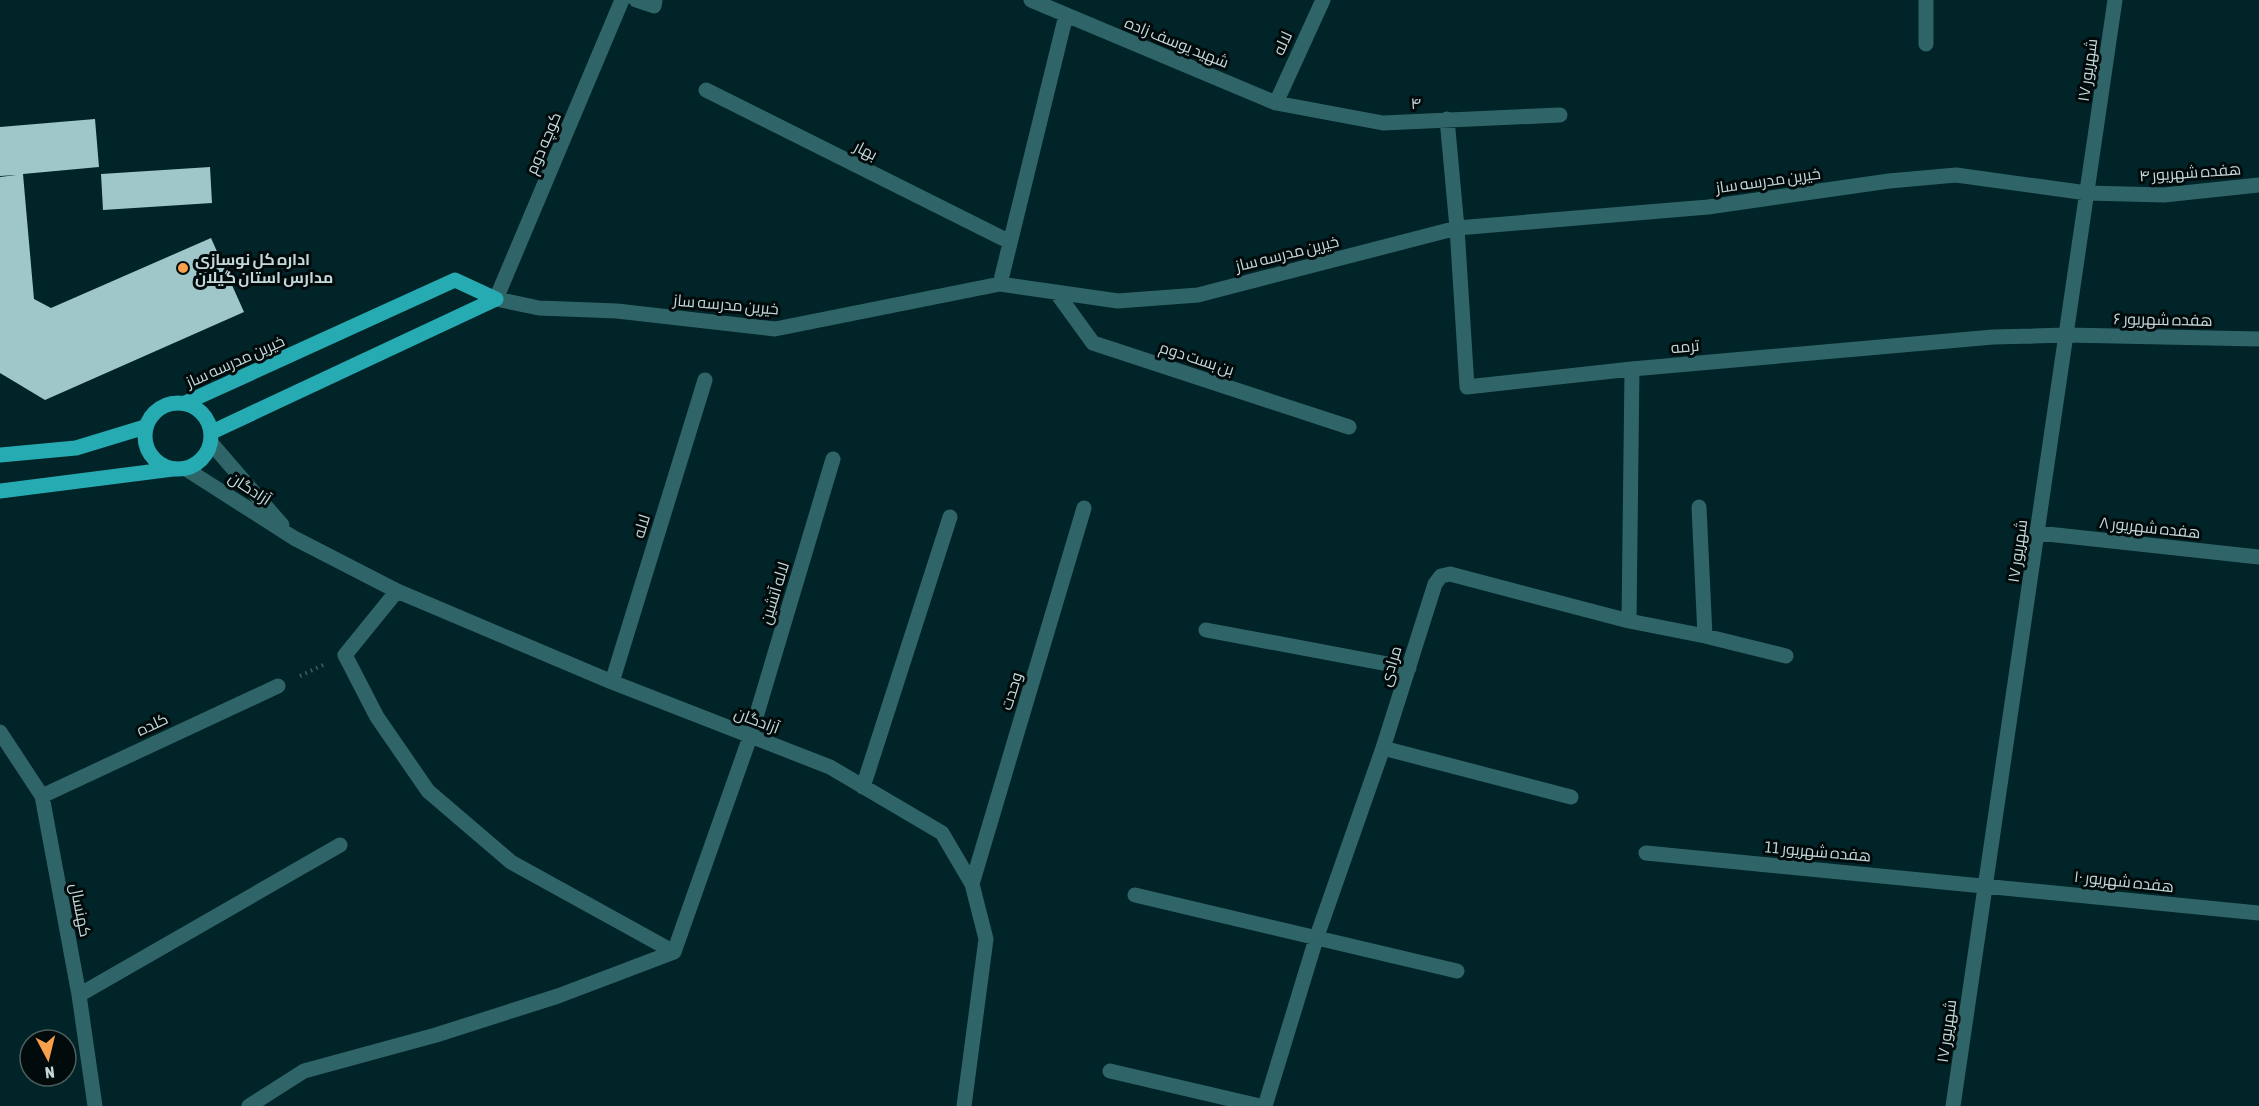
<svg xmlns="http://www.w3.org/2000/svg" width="2259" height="1106" font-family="'Asap Condensed',Cairo,sans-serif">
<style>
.building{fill:#9fc6c8}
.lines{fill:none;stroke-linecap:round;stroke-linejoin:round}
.path{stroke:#415f61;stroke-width:4;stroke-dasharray:1.5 4.5;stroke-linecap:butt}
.minor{stroke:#2f6568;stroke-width:15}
.major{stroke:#26abb3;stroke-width:15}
.poi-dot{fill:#f8a04b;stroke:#010b0c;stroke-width:2}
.labels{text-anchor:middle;stroke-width:6;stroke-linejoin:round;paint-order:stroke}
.street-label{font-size:16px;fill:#c5d8d9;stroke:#010b0c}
.poi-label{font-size:16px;font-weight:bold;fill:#c5d8d9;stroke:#010b0c;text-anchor:start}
</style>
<rect width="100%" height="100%" fill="#002427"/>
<!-- building -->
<path class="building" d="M95,119L99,167L23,174L34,299L51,308L211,238L244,312L45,400L0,373V177L16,175L0,176V127Z
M210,167L212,203L103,210L101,174Z"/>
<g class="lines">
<!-- path -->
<path class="path" d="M300,676L323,665"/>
<!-- minor -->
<path class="minor" d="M622,0L496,299L539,308L617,311L775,329L1000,284L1118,301L1198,295L1457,228L1708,207L1889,181L1956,175L2087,193L2164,195L2259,185
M636,0L654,6L655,0
M1031,0L1276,103L1383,123L1560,115
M1926,0V44
M706,90L1010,242
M1276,103L1323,0
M1447,119L1457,228L1467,387L1632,369L1993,337L2067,335L2259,339
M1000,284L1066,15
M1056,292L1093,343L1349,427
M211,443L282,525
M186,469L294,538L397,591L612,682L830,767L942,833L972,884L986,939L964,1106
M1699,507L1705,636
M2038,533L2259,557
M397,591L345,655L377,717L428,791L511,862L674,952
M1629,621L1632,369
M1206,630L1409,668
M612,682L705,380
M0,732L42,796L79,995L95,1106
M1383,748L1571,797
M863,787L950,517
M42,796L278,686
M1646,853L2259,913
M972,884L1084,508
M1135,895L1457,971
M79,995L340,845
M1110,1071L1260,1106
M249,1106L304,1071L436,1035L558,996L674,952L750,737L833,459
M1265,1106L1316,939L1383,748L1435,584L1441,576L1450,574L1629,621L1705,636L1786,656
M1953,1106L2115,0"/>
<!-- major -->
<path class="major" d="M145 436a33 33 0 1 1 66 0a33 33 0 1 1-66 0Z
M185,403L455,280L496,299
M212,432L496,299
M0,455L76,448L145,427
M0,491L173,469"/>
</g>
<!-- markers -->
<circle class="poi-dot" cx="183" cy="268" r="6"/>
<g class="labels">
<!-- street labels -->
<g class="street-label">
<text transform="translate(1177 42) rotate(22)" y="6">شهید یوسف زاده</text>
<text transform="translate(1282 43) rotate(-65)" y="6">لاله</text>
<text transform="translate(2087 70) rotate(-82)" y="6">۱۷ شهریور</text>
<text transform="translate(1416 103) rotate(-4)" y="6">۴</text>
<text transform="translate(543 143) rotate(-67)" y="6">کوچه دوم</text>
<text transform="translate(866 150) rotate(27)" y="6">بهار</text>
<text transform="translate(2190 172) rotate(-4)" y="6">هفده شهریور ۴</text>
<text transform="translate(1768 180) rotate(-8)" y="6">خیرین مدرسه ساز</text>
<text transform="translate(1287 253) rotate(-14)" y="6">خیرین مدرسه ساز</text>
<text transform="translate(726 304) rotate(5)" y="6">خیرین مدرسه ساز</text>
<text transform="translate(2163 319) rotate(1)" y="6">هفده شهریور ۶</text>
<text transform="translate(1685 346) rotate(-5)" y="6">ترمه</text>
<text transform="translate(1197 358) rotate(18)" y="6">بن بست دوم</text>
<text transform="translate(235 361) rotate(-24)" y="6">خیرین مدرسه ساز</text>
<text transform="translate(250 488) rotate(33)" y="6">آزادگان</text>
<text transform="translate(641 526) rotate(-73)" y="6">لاله</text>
<text transform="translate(2150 527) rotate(6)" y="6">هفده شهریور ۸</text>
<text transform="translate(2017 551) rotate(-82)" y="6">۱۷ شهریور</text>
<text transform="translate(774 593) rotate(-73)" y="6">لاله آتشین</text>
<text transform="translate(1390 666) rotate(-73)" y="6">مرادی</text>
<text transform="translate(1011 691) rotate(-73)" y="6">وحدت</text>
<text transform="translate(757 720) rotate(21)" y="6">آزادگان</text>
<text transform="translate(152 724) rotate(-25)" y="6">کلده</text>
<text transform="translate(1818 851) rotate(5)" y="6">هفده شهریور 11</text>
<text transform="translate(2124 881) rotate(6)" y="6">هفده شهریور ۱۰</text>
<text transform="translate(81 910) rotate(79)" y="6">کهنسال</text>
<text transform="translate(1946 1031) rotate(-82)" y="6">۱۷ شهریور</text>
</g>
<!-- poi labels -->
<g class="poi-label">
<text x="195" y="265">اداره کل نوسازی<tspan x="195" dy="18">مدارس استان گیلان</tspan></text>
</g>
</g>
<!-- north arrow -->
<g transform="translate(48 1058) rotate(173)"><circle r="28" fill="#010b0c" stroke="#4f5d5e" stroke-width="1.5"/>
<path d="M0-4.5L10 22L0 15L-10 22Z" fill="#f8a04b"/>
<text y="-9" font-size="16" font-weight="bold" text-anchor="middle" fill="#c5d8d9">N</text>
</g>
</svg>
